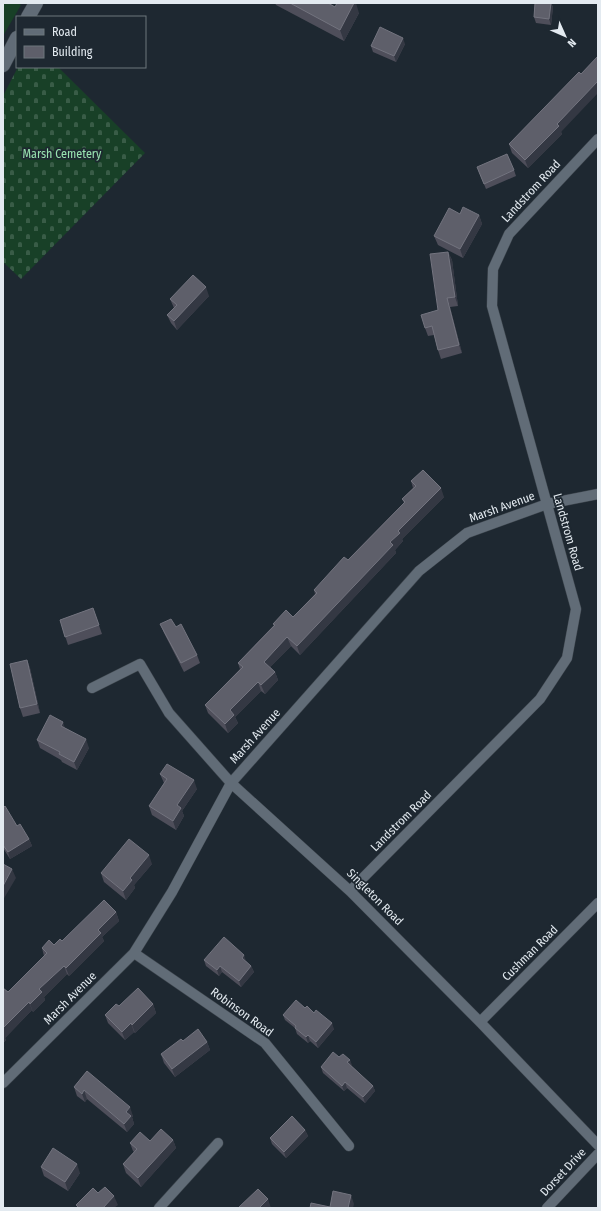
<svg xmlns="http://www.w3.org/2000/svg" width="601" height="1211" font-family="'Fira Sans Condensed',sans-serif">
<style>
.cemetery{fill:url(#cemetery-stones)}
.garden{fill:#184027}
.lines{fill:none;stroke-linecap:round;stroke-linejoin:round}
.street-casing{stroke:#3d454d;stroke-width:11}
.secondary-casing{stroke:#3d454d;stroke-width:15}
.street{stroke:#616c77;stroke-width:10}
.secondary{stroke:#616c77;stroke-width:14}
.wall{fill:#4e4e5a}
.shaded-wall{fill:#343843}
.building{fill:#5e5f6a;stroke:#73747f}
.labels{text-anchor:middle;stroke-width:3.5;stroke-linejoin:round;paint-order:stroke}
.park-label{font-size:12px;fill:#98e3b0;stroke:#1e2831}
.street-label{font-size:12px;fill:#e3eaf0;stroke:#1e2831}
</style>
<defs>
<pattern id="cemetery-stones" width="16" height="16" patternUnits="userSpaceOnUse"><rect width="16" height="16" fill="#184027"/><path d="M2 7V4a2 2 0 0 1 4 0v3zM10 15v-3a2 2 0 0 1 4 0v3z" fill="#395c47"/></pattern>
</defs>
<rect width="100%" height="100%" fill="#1e2831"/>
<!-- cemetery -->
<path class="cemetery" d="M18,67H58L145,153L21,279L3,262V96Z"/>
<!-- garden -->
<path class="garden" d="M3,3H18L21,5L3,36Z"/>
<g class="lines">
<defs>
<path id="street" d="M92,688L140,664L169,713L231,783L350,891L480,1022L598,1145
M350,891L540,699L567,658L576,609L492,306L493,269L509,234L598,139
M134,953L265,1043L349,1146
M480,1022L598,903
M3,1083L134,953L172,892L231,783L419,571L467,533L547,504L598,494
M159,1208L218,1143
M547,1208L598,1154"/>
<path id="secondary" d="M28,17L36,3
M3,65L17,38"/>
</defs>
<!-- street casing -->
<use href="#street" class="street-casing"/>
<!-- secondary casing -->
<use href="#secondary" class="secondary-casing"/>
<!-- street -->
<use href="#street" class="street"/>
<!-- secondary -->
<use href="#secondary" class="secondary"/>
</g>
<!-- wall -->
<path class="wall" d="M275,3H328L335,7L359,13L344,41L276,5Z
M535,3H551L553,7L551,25L536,23L534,17Z
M405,44L396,62L373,52L371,46Z
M581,74L561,132L562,134L528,168L512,153L509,144Z
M477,167L514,170L516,176L486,189Z
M460,214L479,215L482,224L463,258L438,245L434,236Z
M448,252L452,260L458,306L450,307L462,353L441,359L438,350L434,335L428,336L425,328L438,310Z
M209,296L177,330L171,323L167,315L174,308L170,299Z
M411,481L444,497L402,539L403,541L395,550L396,553L300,655L291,646L270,667L275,672L278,680L265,694L261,691L235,717L238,723L228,733L208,713L205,705L240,669L238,663L274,625L273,624L293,617L315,594L314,590L348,560L404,503L402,499L413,488Z
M93,608L102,634L68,645L60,620Z
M160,624L176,627L197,655L200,663L184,672L164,633Z
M27,660L30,668L40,713L23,717L20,708Z
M65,728L89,748L77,770L62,762L61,760L40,748L37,740Z
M160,774L197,789L182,811L184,816L176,830L152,815L149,806L164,783Z
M3,808L17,826L29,839L32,846L10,859L3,848Z
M152,864L134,885L135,888L126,900L104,882L101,873Z
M116,912L119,921L102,937L104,941L69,976L67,974L44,997L45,1000L33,1012L32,1010L5,1038L6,1040L3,1043V988L8,992L44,956L42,948L54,945L62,941Z
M204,960L246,961L251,966L254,972L241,987L222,972L219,976L206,966Z
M153,1004L156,1013L135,1033L134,1032L125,1040L108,1023L105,1015L119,1006Z
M305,1008L334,1029L318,1048L310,1041L308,1043L297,1034L295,1028L285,1020L283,1015Z
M183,1041L207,1042L210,1050L175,1077L164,1063L161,1054Z
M339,1057L350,1060L351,1066L373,1086L375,1091L365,1103L347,1088L344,1091L323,1073L321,1067Z
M87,1071L133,1116L132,1117L134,1124L127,1132L87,1099L85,1102L77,1096L74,1087Z
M305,1130L308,1136L286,1158L272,1144L270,1138Z
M173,1140L176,1148L141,1187L126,1173L123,1164L134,1152L133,1151L130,1143Z
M41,1167L80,1173L68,1191L44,1176Z"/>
<!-- shaded-wall -->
<path class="shaded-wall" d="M354,3H356L359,13L344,41L340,30Z
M551,3L553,7L551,25L549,19Z
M403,38L405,44L396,62L394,56Z
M598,81V93L561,132L562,134L528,168L525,160L557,124Z
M479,215L482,224L463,258L460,249Z
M448,252L452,260L458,306L455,297Z
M206,287L209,296L177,330L174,321Z
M447,298L450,307L462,353L459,345Z
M441,488L444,497L402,539L403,541L395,550L396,553L300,655L297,646L398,531Z
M287,637L291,646L267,670L264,662Z
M27,660L30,668L40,713L37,704Z
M275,672L278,680L265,694L261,685Z
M258,682L261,691L235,717L238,723L228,733L225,724L230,710Z
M63,722L66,731L61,726Z
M86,739L89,748L77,770L74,762Z
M194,780L197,789L182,811L184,816L176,830L173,821L177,805Z
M29,839L32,846L10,859L8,852Z
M149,855L152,864L134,885L135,888L126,900L123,891L130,878Z
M12,869L16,878L3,900V886Z
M116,912L119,921L102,937L104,941L69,976L66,968L98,930Z
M244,955L246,961L244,964L242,958Z
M64,966L67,974L44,997L45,1000L33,1012L30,1004L39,989Z
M220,966L222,972L219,976L217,970Z
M251,966L254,972L241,987L239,981Z
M29,1002L32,1010L5,1038L6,1040L3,1043V1028Z
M153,1004L156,1013L135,1033L132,1025Z
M131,1023L134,1032L125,1040L122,1032Z
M332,1023L334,1029L318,1048L316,1042Z
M308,1035L310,1041L308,1043L306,1037Z
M207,1042L210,1050L175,1077L172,1069Z
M350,1060L352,1065L349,1068L347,1062Z
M345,1082L347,1088L344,1091L342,1086Z
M373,1086L375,1091L365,1103L363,1097Z
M84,1090L87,1099L85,1102L82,1094Z
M130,1107L133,1116L132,1117L134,1124L127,1132L124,1124L126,1112Z
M305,1130L308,1136L286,1158L284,1152Z
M173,1140L176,1148L141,1187L138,1178Z
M77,1164L80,1173L68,1191L65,1182Z
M351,1195L354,1204L353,1208H348Z
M114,1196L118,1205L114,1208H103Z
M268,1199L271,1208H259Z"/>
<!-- building -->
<path class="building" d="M290,3H328L335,7L337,3H354L340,30Z
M535,3H551L549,19L534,17Z
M380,27L403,38L394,56L371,46Z
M598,56V81L557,124L559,126L525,160L509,144L579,72L581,74Z
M507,154L514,170L484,184L477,167Z
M463,207L479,215L460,249L434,236L449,208L460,214Z
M448,252L455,297L447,298L459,345L438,350L432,326L425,328L421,315L438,310L430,254Z
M193,275L206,287L174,321L167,315L177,305L170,299Z
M423,470L441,488L398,531L400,533L390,542L393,545L297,646L287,637L264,662L275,672L261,685L258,682L230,710L234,715L225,724L205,705L243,667L238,663L275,625L273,624L286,610L293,617L317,593L314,590L344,557L348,560L405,502L402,499L416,486L411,481Z
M93,608L99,625L65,637L60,620Z
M171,619L176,627L181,624L197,655L181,663L160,624Z
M27,660L37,704L20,708L10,664Z
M50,715L63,722L61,726L86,739L74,762L59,754L60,752L37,740Z
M167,764L194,780L177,805L181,808L173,821L149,806L167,779L160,774Z
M5,806L17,826L20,824L29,839L8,852L3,845V808Z
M129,839L149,855L130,878L132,880L123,891L101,873Z
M3,864L12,869L3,886Z
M104,900L116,912L98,930L101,933L66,968L64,966L39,989L42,992L30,1004L29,1002L3,1028V988L8,992L47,953L42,948L49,940L54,945L60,939L62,941Z
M224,937L244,955L242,958L251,966L239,981L220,966L217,970L204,960Z
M138,988L153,1004L132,1025L131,1023L122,1032L105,1015L116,1004L119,1006Z
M296,1000L305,1008L307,1006L314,1013L316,1010L332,1023L316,1042L308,1035L306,1037L295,1028L296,1026L283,1015Z
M198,1029L207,1042L172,1069L161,1054L181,1039L183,1041Z
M333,1052L339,1057L343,1054L350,1060L347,1062L373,1086L363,1097L345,1082L342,1086L321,1067Z
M87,1071L130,1107L126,1112L131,1116L124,1124L84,1090L82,1094L74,1087Z
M292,1116L305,1130L284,1152L270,1138Z
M161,1129L173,1140L138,1178L123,1164L137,1149L130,1143L140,1132L150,1141Z
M53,1148L77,1164L65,1182L41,1167Z
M105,1187L114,1196L103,1208H79L76,1205L93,1188L98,1193Z
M258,1189L268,1199L259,1208H238Z
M333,1191L351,1195L348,1208H310L311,1203L330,1207Z"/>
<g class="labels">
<!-- park labels -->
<g class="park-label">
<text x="62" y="158">Marsh Cemetery</text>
</g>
<!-- street labels -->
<g class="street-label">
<text transform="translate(531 191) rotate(-47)" y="4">Landstrom Road</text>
<text transform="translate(502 507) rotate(-20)" y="4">Marsh Avenue</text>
<text transform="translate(568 532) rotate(74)" y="4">Landstrom Road</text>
<text transform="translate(255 736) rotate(-48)" y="4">Marsh Avenue</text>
<text transform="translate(401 821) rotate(-45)" y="4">Landstrom Road</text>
<text transform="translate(375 897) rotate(45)" y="4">Singleton Road</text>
<text transform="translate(530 953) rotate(-45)" y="4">Cushman Road</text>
<text transform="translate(70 998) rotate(-45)" y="4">Marsh Avenue</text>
<text transform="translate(242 1012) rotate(36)" y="4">Robinson Road</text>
<text transform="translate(563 1172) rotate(-47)" y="4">Dorset Drive</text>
</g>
</g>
<!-- border -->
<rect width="601" height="1211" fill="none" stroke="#e3eaf0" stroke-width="8"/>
<!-- legend -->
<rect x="16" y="16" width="130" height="52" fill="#1e2831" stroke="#6d767d"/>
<rect x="24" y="29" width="20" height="6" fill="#616c77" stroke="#6d767d"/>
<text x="52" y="36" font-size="12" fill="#e3eaf0">Road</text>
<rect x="24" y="46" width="20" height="12" fill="#5e5f6a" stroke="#6d767d"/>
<text x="52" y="56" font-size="12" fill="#e3eaf0">Building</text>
<!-- north arrow -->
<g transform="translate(565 36) rotate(135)" stroke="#1e2831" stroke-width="3" paint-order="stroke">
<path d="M0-3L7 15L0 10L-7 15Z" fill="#e3eaf0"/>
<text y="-6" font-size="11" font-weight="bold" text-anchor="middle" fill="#e3eaf0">N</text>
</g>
</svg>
